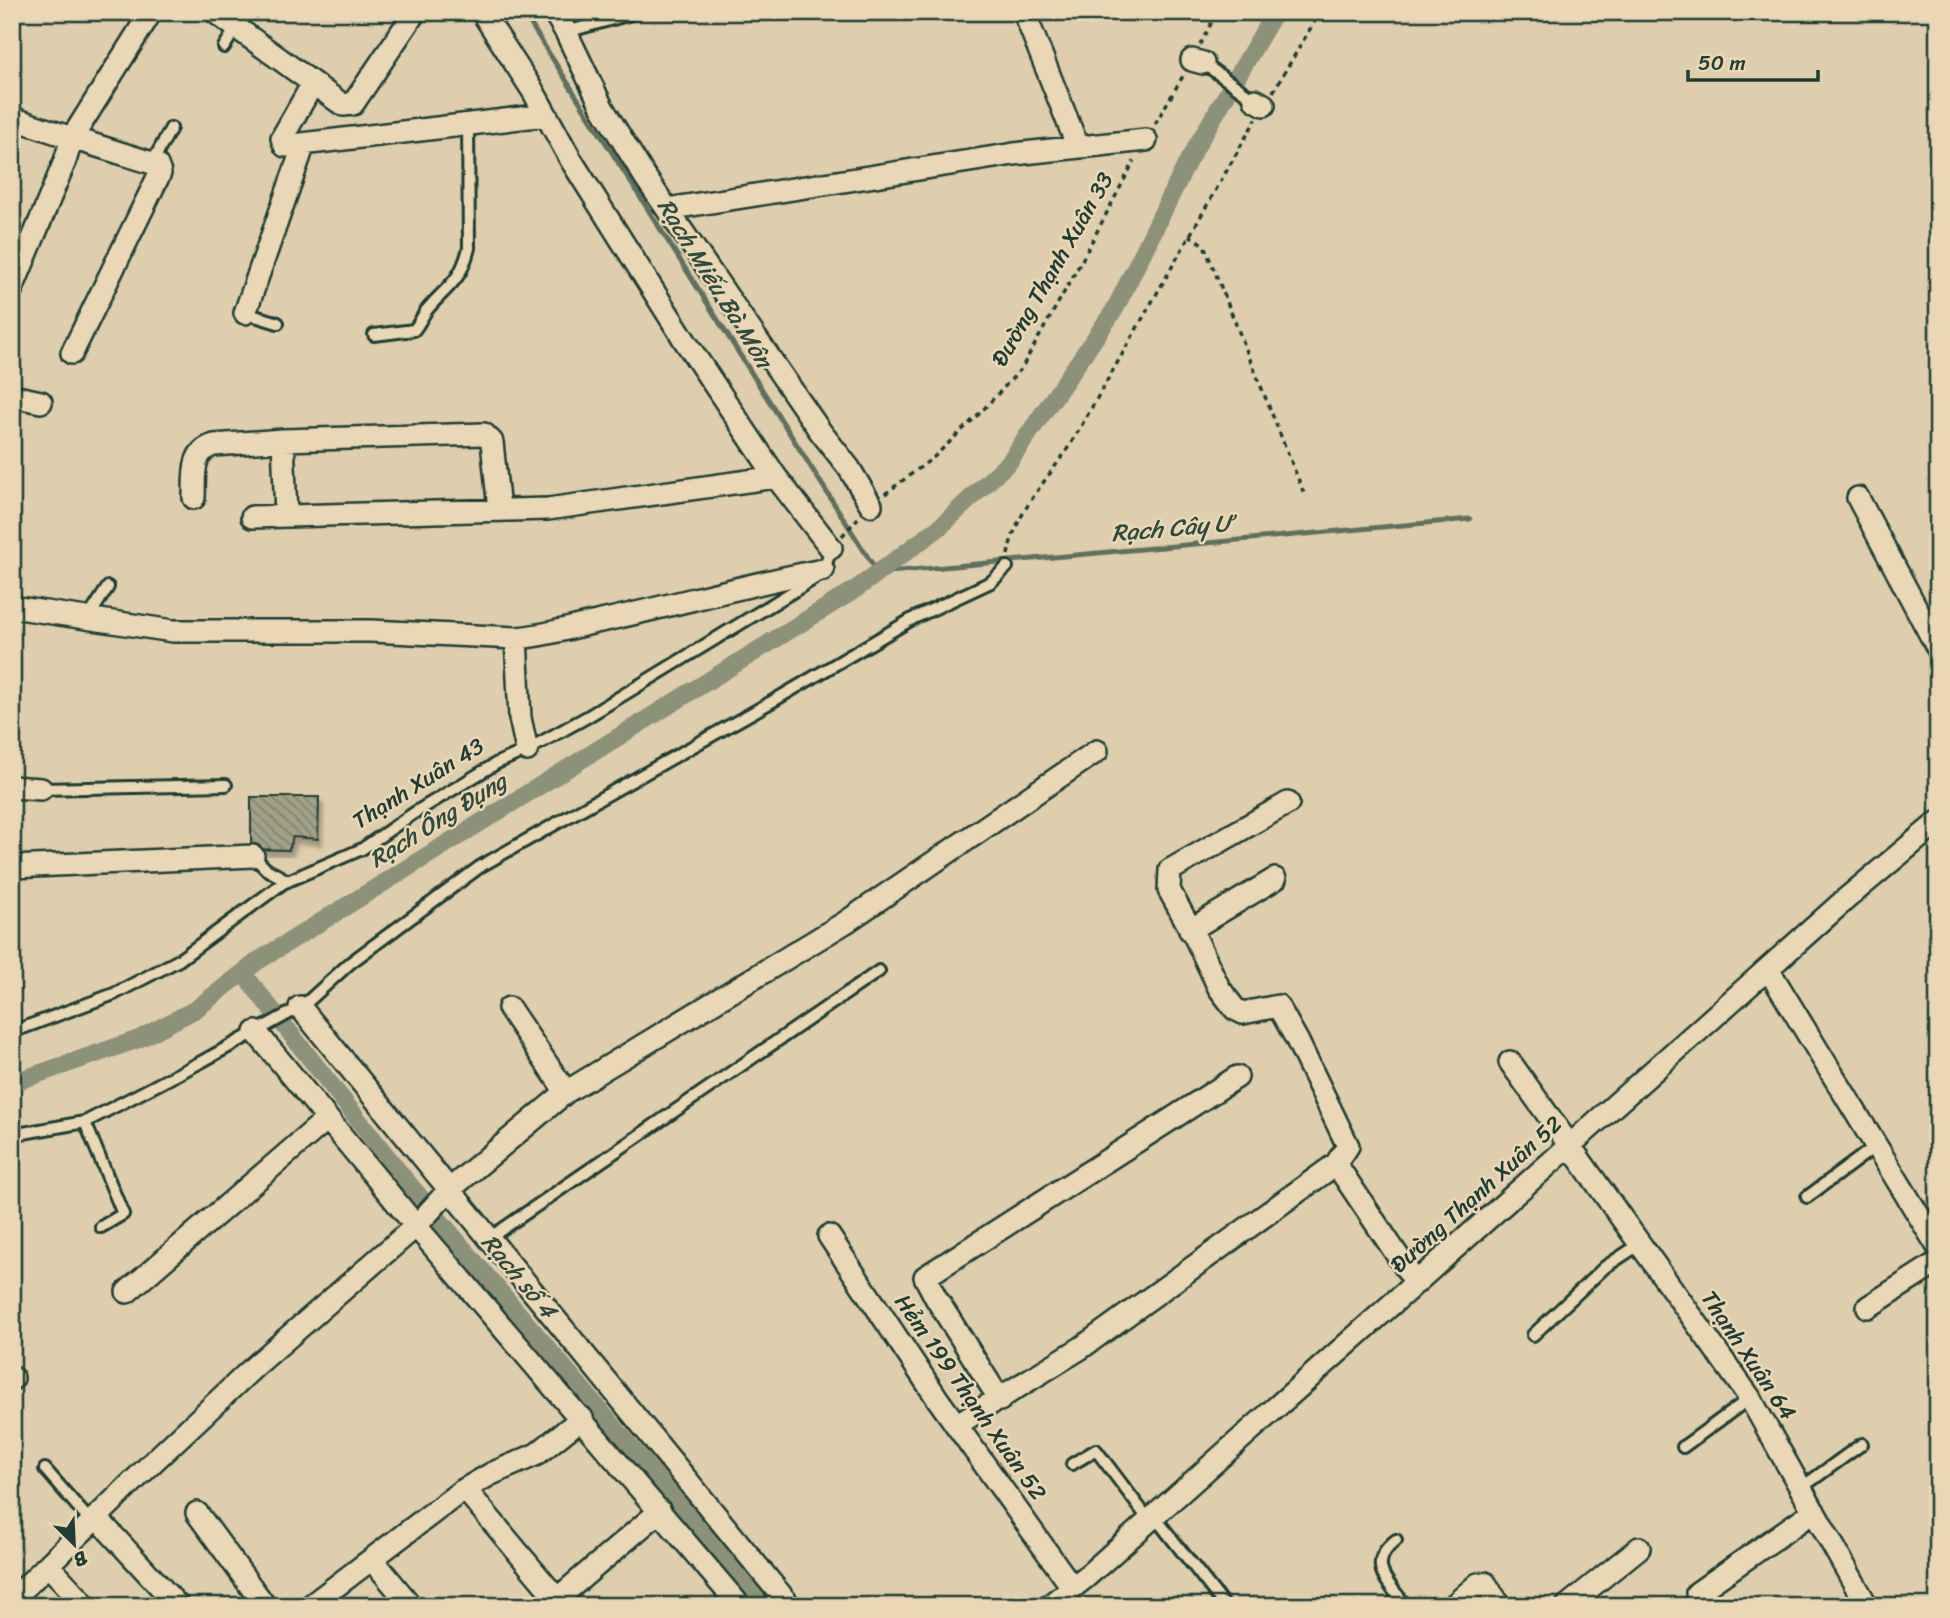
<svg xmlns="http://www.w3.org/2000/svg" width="1950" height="1618" font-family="Sriracha,sans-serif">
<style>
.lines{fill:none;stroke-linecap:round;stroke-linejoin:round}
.stream{stroke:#606f5e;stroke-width:5}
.canal{stroke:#8c917a;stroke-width:18}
.building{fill:url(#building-back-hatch);stroke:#1f3d34;stroke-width:2;filter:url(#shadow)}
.service-casing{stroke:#1f3d34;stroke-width:16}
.minor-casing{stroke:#1f3d34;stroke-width:26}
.path{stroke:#1f3d34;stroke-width:3.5;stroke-dasharray:5 5;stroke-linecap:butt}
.service{stroke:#ead7b5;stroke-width:10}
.minor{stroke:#ead7b5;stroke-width:21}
.labels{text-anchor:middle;stroke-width:5;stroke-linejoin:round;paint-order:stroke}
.street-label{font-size:23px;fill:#1f3d34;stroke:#ead7b5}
.water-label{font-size:24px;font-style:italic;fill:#2f4a3e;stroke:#ead7b5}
</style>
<defs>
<pattern id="building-back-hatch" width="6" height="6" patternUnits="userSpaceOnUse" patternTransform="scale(1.75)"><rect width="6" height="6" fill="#a2a188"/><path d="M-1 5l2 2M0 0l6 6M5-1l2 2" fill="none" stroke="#838470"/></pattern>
<filter id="shadow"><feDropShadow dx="3.5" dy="6" stdDeviation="2" flood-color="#0004"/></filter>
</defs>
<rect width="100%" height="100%" fill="#decead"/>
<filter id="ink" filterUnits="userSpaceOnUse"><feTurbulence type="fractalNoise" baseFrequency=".0143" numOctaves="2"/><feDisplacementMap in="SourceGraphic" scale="14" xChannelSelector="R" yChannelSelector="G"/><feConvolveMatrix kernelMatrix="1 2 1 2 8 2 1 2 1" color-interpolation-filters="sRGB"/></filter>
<g filter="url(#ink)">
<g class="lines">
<!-- stream -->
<path class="stream" d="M523,12L878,573L1470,519"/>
<!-- canal -->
<path class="canal" d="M243,973L404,1178L765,1606
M12,1083L139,1039L196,1009L258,961L856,589L940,527L1010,461L1115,309L1189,159L1275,12"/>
</g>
<!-- building -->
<path class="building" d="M251,797H319L318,839L293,837L289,850L251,849Z"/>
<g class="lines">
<defs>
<path id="service" d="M566,32L638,12
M224,47L236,28
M1203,63L1255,100
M152,163L171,128
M245,313L278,323
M374,335L414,330C419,324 422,317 426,311C447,285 460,284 469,248L468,125
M88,618L108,587
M41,789L226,785
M253,856L266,869L288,881
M12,1032L114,994L179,960L283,883L362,849L414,813L497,763L527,750L587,717L817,577L826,564L831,548
M85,1122L123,1214L101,1227
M12,1135L85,1122L201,1062L304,1005L350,963L481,866L773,701L914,618L991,582L1007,567
M1807,1197L1877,1145
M488,1239L879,971
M1533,1335L1605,1267L1640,1244
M1683,1447L1750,1398
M1072,1464L1096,1450L1149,1520
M45,1469L91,1522
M1801,1488L1862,1444
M1154,1516L1225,1606
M1396,1540C1365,1564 1388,1582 1406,1606
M1847,1606L1862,1596"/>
<path id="minor" d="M215,12L343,105L353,104L415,12
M482,12L533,91L571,160L685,341L776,477L831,548
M554,12L566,32L602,107L645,177L820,431L849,468L871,505
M1024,12L1078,147
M1192,60L1203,63
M312,85L282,138L285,146L546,115
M1255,100L1264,105
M12,118L72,138L65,161L12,289
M667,209L1014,154L1146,140
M245,313L304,144
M72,353L160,173L157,165L152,163L72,138L151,12
M12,396L41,402
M283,440L286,515
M194,498C195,477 190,452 214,445L283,440L484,434L492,442L499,510
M1858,498L1938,649
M252,517L548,509L776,477
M12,607L173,631H371L516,638
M527,750L520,718L516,638C545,636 572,627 601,621C675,605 748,584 823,570
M12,787L41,789
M1288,803L1170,870L1169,890L1196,939L1219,988L1235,1009L1243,1013L1278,1006L1297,1040L1348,1146L1336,1164
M12,867L253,856
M1190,930L1275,879
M1768,969L1938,1247
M300,1007L790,1606
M256,1032L416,1226L740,1606
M1510,1062L1750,1398L1867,1606
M566,1092L846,922L1097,751
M829,1236L937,1398L1072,1587
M127,1292L327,1119
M1868,1307L1938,1262
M12,1379L13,1378
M1000,1400L936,1298L925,1277L1237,1077
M956,1425L1081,1348L1336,1164L1416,1283
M465,1489L557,1599L660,1511
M197,1513L265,1606
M96,1517L178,1606
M372,1559L411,1606
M48,1565L86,1606
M1697,1593L1814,1511
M12,1600L153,1462L254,1367L416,1226L449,1190L566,1092L509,1008
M310,1606L460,1492L491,1474L537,1454L582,1418
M1049,1606L1086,1577L1847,898L1938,822
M1453,1606L1478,1584L1485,1583L1500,1606
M1567,1606L1639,1548"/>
</defs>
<!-- service casing -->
<use href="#service" class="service-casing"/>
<!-- minor casing -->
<use href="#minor" class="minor-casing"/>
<!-- path -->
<path class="path" d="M1200,45L1217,12
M1273,92L1320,12
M1155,124L1183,76
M1189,235L1204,245L1305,496
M885,494L934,457L981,412L1021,369L1080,264L1134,161
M842,536L858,518
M1008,555C1015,509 1053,475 1076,435C1136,330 1196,225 1256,119"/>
<!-- service -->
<use href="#service" class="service"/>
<!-- minor -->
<use href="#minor" class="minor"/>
</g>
</g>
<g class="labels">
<!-- street labels -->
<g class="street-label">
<text transform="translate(1052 269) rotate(-60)" y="8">Đường Thạnh Xuân 33</text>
<text transform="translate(418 783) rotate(-32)" y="8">Thạnh Xuân 43</text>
<text transform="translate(1476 1194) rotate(-42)" y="8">Đường Thạnh Xuân 52</text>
<text transform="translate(1749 1355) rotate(56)" y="8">Thạnh Xuân 64</text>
<text transform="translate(971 1397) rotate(55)" y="8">Hẻm 199 Thạnh Xuân 52</text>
</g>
<!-- water labels -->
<g class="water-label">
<text transform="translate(715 283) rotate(58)" y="8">Rạch Miếu Bà Môn</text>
<text transform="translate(1172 528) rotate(-5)" y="8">Rạch Cây Ư</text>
<text transform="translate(438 820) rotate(-32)" y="8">Rạch Ông Đụng</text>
<text transform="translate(519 1276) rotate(50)" y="8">Rạch số 4</text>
</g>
</g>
<!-- margin -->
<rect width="1950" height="1618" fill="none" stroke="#ead7b5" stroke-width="42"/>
<rect x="21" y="21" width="1908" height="1576" fill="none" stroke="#1f3d34" stroke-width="2.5" filter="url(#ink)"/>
<!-- north arrow -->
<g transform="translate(74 1544) rotate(156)" stroke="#ead7b5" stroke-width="5" paint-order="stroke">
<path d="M0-5L12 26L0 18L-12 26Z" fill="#1f3d34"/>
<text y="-10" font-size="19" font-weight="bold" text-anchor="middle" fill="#1f3d34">B</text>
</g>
<!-- scale -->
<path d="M1688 70v10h130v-10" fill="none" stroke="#1f3d34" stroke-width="3.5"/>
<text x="1698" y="70" font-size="21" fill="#1f3d34" stroke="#ead7b5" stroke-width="5" paint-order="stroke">50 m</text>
</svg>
